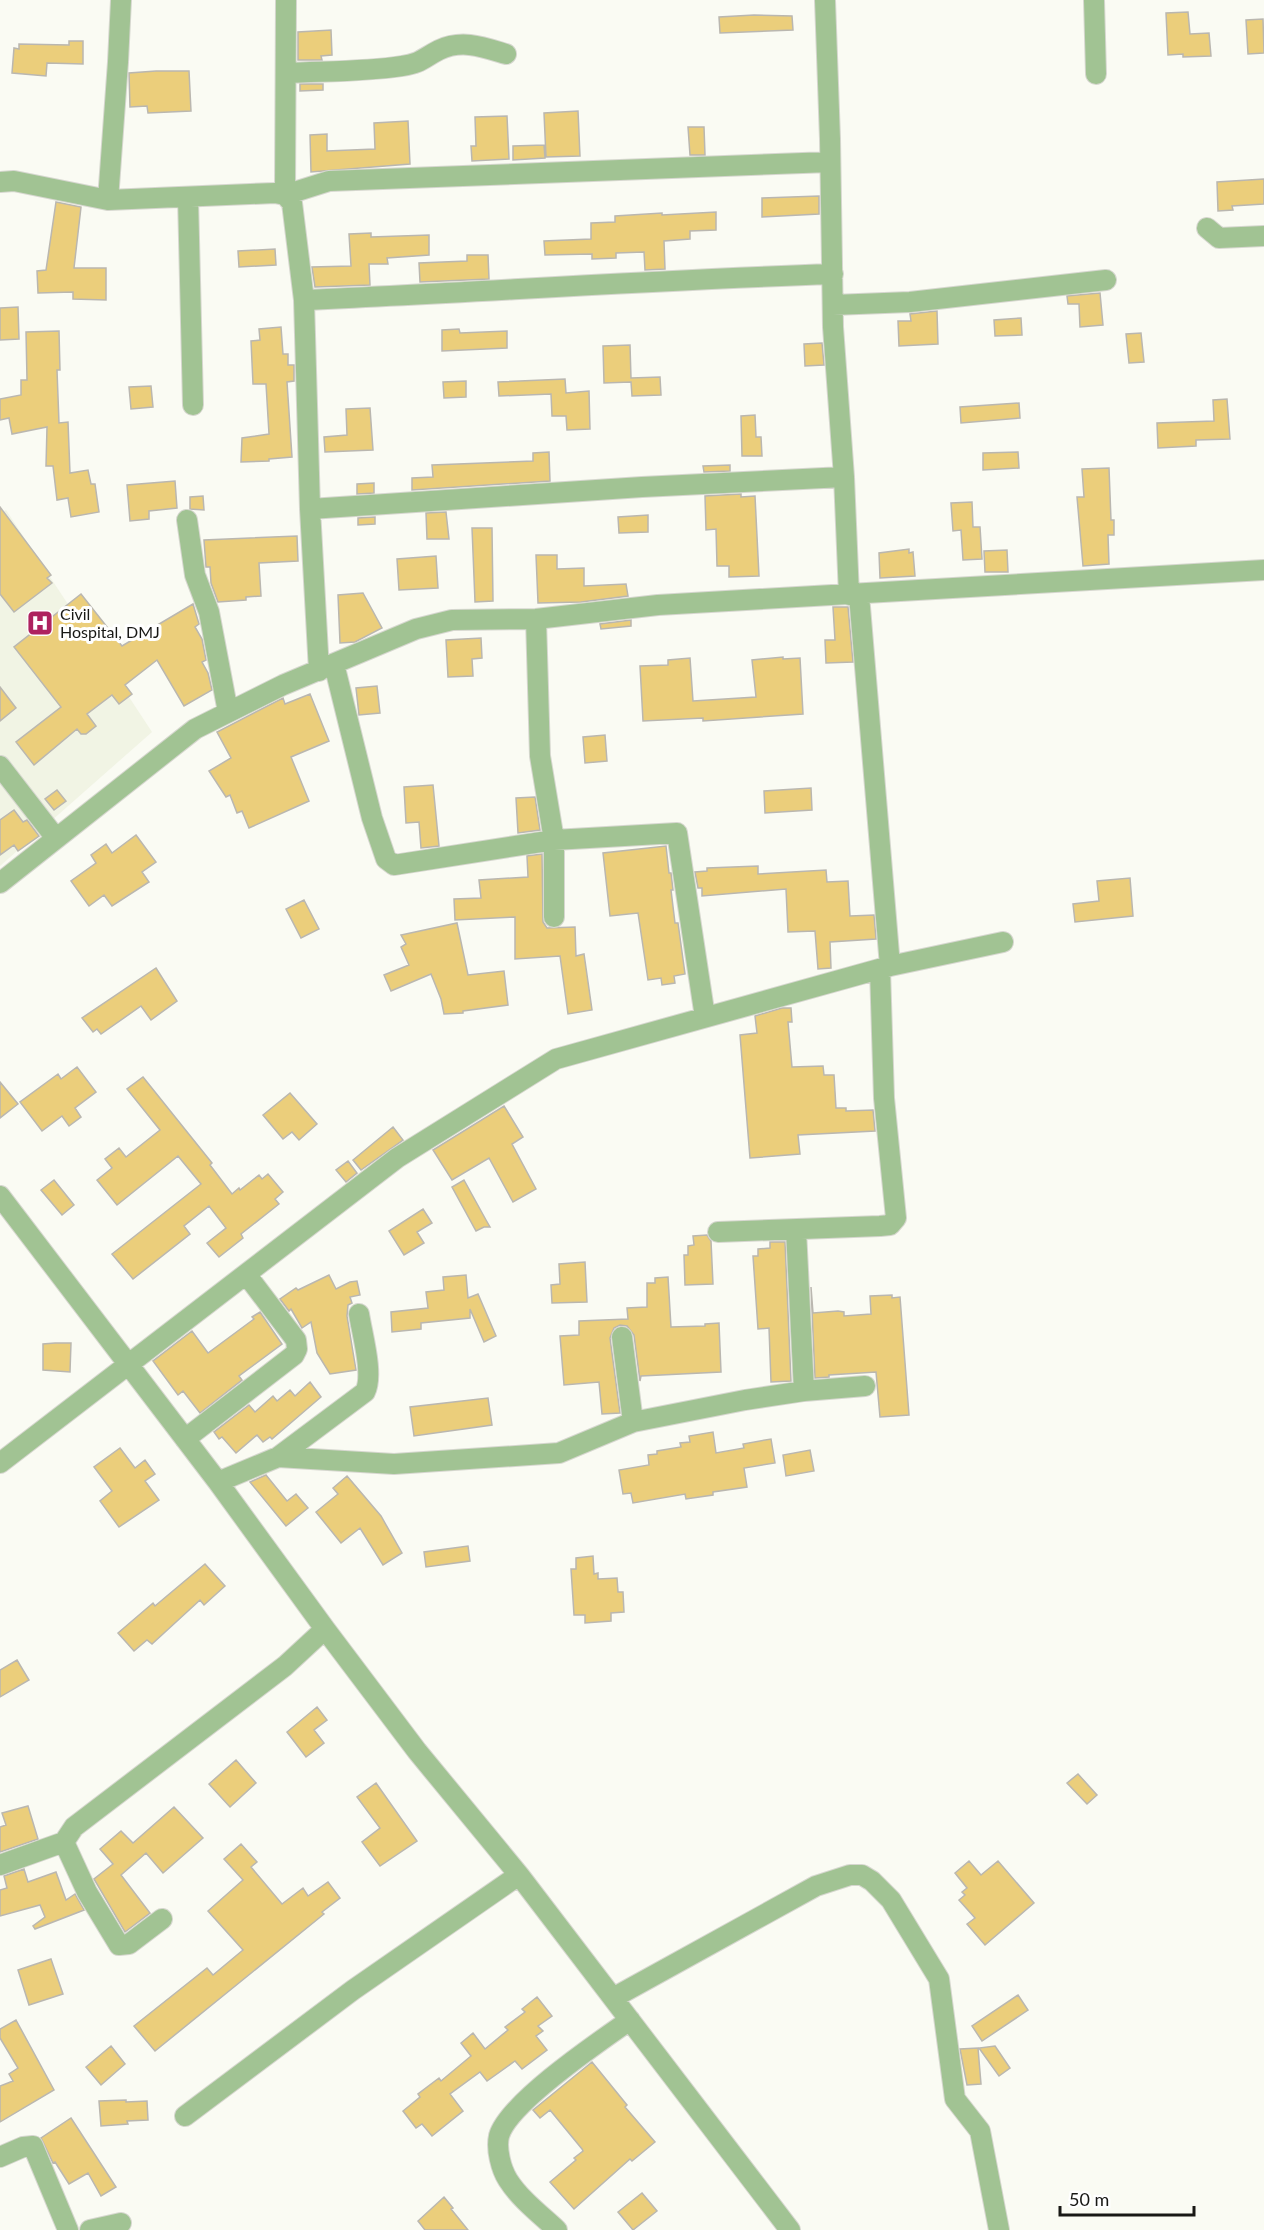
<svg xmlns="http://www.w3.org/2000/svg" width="1264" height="2230" font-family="Lato,sans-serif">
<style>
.built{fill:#f1f4e4}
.building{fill:#ebce7b;stroke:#bab7b0;stroke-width:1.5}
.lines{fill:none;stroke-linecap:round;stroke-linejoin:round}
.street-casing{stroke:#d6d7cf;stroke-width:22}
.street{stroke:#a1c393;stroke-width:20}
.labels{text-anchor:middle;stroke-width:6;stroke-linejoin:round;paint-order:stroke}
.poi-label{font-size:16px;fill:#181815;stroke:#fff;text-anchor:start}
</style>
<rect width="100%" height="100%" fill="#fafbf3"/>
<!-- built -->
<path class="built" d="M6,510L152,732L0,866V515Z"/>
<!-- building -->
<path class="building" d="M1188,12L1190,34L1209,33L1211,56L1183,57V54L1168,55L1166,13Z
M754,15L792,16L793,30L720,33L719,17Z
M1263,19L1264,53L1248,54L1246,20Z
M331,30L332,55L321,56L322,60H298V32Z
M69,41H83V64L47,63L46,76L12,73L14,48L19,49V44L69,45Z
M156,71H189L191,111L148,113L147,106L130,107L129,73Z
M300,84H323V90L300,91Z
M578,111L580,156L546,157L544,113Z
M507,116L509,159L472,161L471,146H476L475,117Z
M408,121L410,164L311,172L310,135L327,134V151L375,149L374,123Z
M688,127H704L705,155H690Z
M544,145L545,158L513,160V146Z
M1264,179V204L1232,206L1233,210L1218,211L1217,182Z
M819,196V214L762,217V198Z
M56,202L81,207L74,268H106V300L73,299V292L38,293L37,271L46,270Z
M716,212V230L690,231V239L664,241L665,269L645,270L644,252L616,253V258L592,259V254L545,255L544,241L591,239V223L615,222V216L662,213V215Z
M371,233V237L429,235V255L387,258L388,264H369L370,285L315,287L312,267L351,266L349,234Z
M275,249L276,265L239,267L238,251Z
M467,255H488L489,279L420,282L419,263L467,261Z
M1100,293L1103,325L1080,327L1079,304H1068L1067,296Z
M18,307L19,339L0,340V308Z
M937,311L938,344L899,346L898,321H911L910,314Z
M1021,318L1022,335L995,336L994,320Z
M281,327L283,354H288V365H294V381L287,382L292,457L269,459V461L241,462L242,438L269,434L266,384H253L251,341L260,340L259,329Z
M459,329L460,333L507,331V348L442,351V330Z
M59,331L60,370H57L59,423L68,422L70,473L88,470L91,484H95L99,512L71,517L68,498L57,500L53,466H46L47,427L12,434L9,418L0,420V399L21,395V380H27L26,332Z
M1141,333L1144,362L1129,363L1126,334Z
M822,343L824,365L805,366L804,344Z
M630,345L631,378L660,377L661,395L632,396L631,382L604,383L603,346Z
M565,379L566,393L589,391L590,429L567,430L566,416H552L551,394L499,396L498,382Z
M466,381V397L444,398L443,382Z
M151,386L153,407L131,409L129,387Z
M1227,399L1230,439L1196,440V446L1158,448L1157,423L1214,421L1213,400Z
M1019,403L1020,418L961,423L960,407Z
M370,408L373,450L325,452L324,437L347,435L346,409Z
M755,415L756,437H761L762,456H742L741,416Z
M549,452L550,481L412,490V478L433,477L432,465L533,461V453Z
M1018,452L1019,468L983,470V453Z
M730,465V471L704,472L703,466Z
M1109,468L1111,520H1114V535H1108L1109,564L1083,566L1077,497H1084L1082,469Z
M175,481L177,508L149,511V519L130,521L127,485Z
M374,483V493L357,494V484Z
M741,494V497L755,496L759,576L729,577V566H717L716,529L706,530L705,496Z
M203,496L204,510L190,509V497Z
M972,502L973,527H980L982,559L963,560L961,530L953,531L951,503Z
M0,507L51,575L47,578L52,583L14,612L0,594Z
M446,512L449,539H427L426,513Z
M648,515V532L619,533L618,517Z
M375,517V524L358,525V518Z
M472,528H492L493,601L475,602Z
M297,536L298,561L259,563L261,596L246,597V600L218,602L211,583L210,567H206L204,540Z
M909,549V553L913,552L915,576L880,578L879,553Z
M1007,550L1008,572H985L984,551Z
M536,555H557V569L584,568V586L626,584L628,596L581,602L538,603Z
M436,556L438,588L399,590L397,559Z
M363,593L382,628L355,642L340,643L338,595Z
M81,594L122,646L193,604L199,624L195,627L202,639L206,660L202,662L208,673L212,690L184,706L157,660L125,685L132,694L119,704L112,695L87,714L96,726L86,734H81L77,729L34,765L16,742L61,707L14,647Z
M833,607H848L853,662L826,663L825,640H835Z
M631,620V626L601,629L600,624Z
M481,638L482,658L472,659L473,676L448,677L446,640Z
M783,657V659L800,658L803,714L703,721V718L643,721L640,666L668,665V660L690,658L693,701L756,697L752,660Z
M377,686L380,713L359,715L356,688Z
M0,687L16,708L0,721Z
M310,694L329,741L291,757L309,801L249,828L242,811L237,813L230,795L226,797L209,771L231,758L217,732L283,698L285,704Z
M605,735L607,761L585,763L583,737Z
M433,785L439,846L421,848L419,822L406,823L404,787Z
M811,788L812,810L765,813L764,791Z
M57,790L66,801L54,810L45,799Z
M535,797L540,830L518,833L516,798Z
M14,810L23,822L27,820L39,836L18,851L14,845L0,855V820Z
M136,835L156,862L142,872L149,882L112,906L104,895L89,906L71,881L96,863L91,855L106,844L112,853Z
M666,846L669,873H671L673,890H671L675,923H678L685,974L674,976L675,983L662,985L661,978L648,980L638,913L610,916L603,853Z
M542,854L543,922L547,928L575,927L576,956L584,954L592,1010L568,1014L560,956L515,959V917L455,920L454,899L481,898L479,880L528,877L527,856Z
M758,866V874L826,870L827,882L848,881L850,916L874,915L876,939L830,942L831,968L818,969L815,931L788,932L786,889L702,896V888H698L695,872L707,871V868Z
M1130,878L1133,916L1075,922L1073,904L1099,901L1097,881Z
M304,900L319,929L301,938L286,909Z
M457,923L468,975L504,971L508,1005L463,1011V1013L444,1014L441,999L431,974L391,991L384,975L409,965L401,947L406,944L401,935Z
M156,968L177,1001L151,1020L141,1006L101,1034L97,1029L93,1032L82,1018Z
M782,1008H791L792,1022H788L792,1067L823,1066L824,1075H834L836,1108H846V1111L873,1110L875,1131L798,1135L800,1154L750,1158L740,1035L757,1033L755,1016Z
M77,1067L96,1092L75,1108L81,1117L69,1126L62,1116L42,1131L20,1102L58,1074L61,1079Z
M143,1077L212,1163L210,1165L232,1194L239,1188L240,1190L259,1175L262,1179L268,1174L283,1192L275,1199L279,1204L241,1234L243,1238L219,1257L207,1243L226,1228L209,1206L184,1226L190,1234L133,1279L112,1254L201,1184L178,1156L117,1205L97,1180L112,1168L105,1159L119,1148L126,1157L160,1130L127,1089Z
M0,1082L18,1104L0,1118Z
M290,1093L317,1124L299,1140L292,1132L283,1139L263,1115Z
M504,1106L523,1137L512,1144L536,1189L513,1202L489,1158L452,1180L433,1150Z
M393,1127L403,1140L361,1170L353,1160Z
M348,1161L357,1173L346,1182L336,1170Z
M54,1180L74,1205L62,1215L41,1190Z
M464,1180L486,1220L490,1227H484L476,1231L452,1187Z
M423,1209L432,1223L417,1232L424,1243L404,1255L389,1231Z
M707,1235L711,1241L713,1284L685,1285L684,1255H688V1246L694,1245L693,1236Z
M770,1242H785L791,1381L771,1382L769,1328L758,1329L753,1256H758V1249L770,1248Z
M585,1262L587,1302L552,1303L551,1285L560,1284L559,1264Z
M329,1275L336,1289L350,1282L357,1281L360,1295L350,1297L352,1303L348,1305L347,1316L356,1370L330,1374L317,1353L311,1322L302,1328L291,1309L289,1311L280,1299L296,1288L298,1290Z
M466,1275L468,1298L478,1294L496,1336L484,1342L470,1309V1318L421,1323V1329L392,1332L391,1312L428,1308L426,1292L444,1290L443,1277Z
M668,1277L671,1327L705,1326V1324L719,1323L721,1372L641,1376L640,1381L634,1335L627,1326L620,1325L614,1328L610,1338L620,1413L602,1414L599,1382L564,1385L560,1336L579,1335V1321L628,1319L627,1308L647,1307V1283H655V1278Z
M811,1287L813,1313L838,1311L844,1312V1316L871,1314L870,1296L892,1295V1298L900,1297L909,1415L880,1417L876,1372L829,1375V1377L815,1378Z
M260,1312L282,1344L239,1376L242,1380L200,1413L183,1391L178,1395L153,1361L192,1331L208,1353L254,1319L252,1317Z
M55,1343H71L70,1372L43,1370V1344Z
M310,1382L321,1397L272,1439L270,1437L263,1442L257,1435L236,1453L222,1437L219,1439L214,1432L249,1405L255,1412L273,1396L277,1401L290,1390L295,1396Z
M488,1398L492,1425L414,1436L410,1407Z
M713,1432L716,1453L744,1448L743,1444L771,1439L775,1463L744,1468L747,1487L713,1492V1495L686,1499L685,1494L633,1503L631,1493L623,1494L619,1470L649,1465L648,1455L657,1454V1451L681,1447L680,1443L690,1442L689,1436Z
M120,1448L135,1468L145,1460L155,1474L145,1481L159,1500L119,1527L100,1501L112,1491L94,1467Z
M810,1450L814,1471L786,1476L783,1455Z
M266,1475L287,1501L296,1494L308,1508L286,1526L250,1482Z
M347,1476L381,1516L402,1553L383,1565L360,1528L341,1543L316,1512L338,1494L333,1488Z
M468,1546L470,1561L426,1567L424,1552Z
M593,1556L594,1574L598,1573V1579L617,1578L618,1592H623L624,1612L611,1613V1621L585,1623V1615H574L571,1569H576V1558Z
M205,1564L225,1586L204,1605L200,1600L152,1644L147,1640L134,1651L118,1633L153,1603L155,1606Z
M17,1660L29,1680L0,1697V1670Z
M317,1707L327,1720L314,1730L324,1743L306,1757L287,1732Z
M236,1760L256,1783L230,1807L209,1784Z
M1078,1774L1097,1795L1087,1804L1067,1783Z
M376,1783L417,1841L380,1866L362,1842L380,1828L357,1797Z
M28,1806L38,1839L0,1852V1827L6,1825L2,1813Z
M174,1807L203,1838L163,1873L146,1853L121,1875L150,1913L125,1932L94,1879L113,1864L100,1849L121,1831L133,1843Z
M241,1844L257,1862L251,1867L282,1904L303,1888L308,1896L328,1882L340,1898L322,1912L324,1914L155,2051L134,2026L207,1968L213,1975L243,1950L208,1911L243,1880L224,1859Z
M969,1861L981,1875L998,1861L1034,1903L985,1945L967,1924L975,1918L959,1900L965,1895L962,1892L967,1888L955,1873Z
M24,1869L28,1882L56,1872L66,1900L75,1894L84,1910L35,1929L33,1926L45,1917L40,1905L0,1916V1890L7,1888L4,1876Z
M51,1959L63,1994L29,2005L18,1970Z
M1018,1995L1028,2010L982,2041L972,2026Z
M537,1997L552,2016L538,2026L543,2031L536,2036L547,2050L522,2069L515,2061L487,2081L480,2072L450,2094L463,2111L432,2136L422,2124L416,2128L403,2111L420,2097L418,2094L439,2078L441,2081L471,2056L461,2043L473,2033L485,2049L508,2030L505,2027L525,2012L522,2009Z
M16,2020L54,2090L0,2122V2086L13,2081L9,2074L18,2068L0,2038V2029Z
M111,2046L125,2064L101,2085L86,2067Z
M995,2046L1010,2068L999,2076L979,2048Z
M978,2048L981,2084L967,2085L960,2049Z
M592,2062L627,2105L625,2107L655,2142L632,2161L630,2159L574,2209L550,2182L576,2160L574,2158L583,2151L582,2149L550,2110L540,2118L533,2110Z
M126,2100V2102L147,2101L148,2120L127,2121L128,2124L101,2126L99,2101Z
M71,2118L116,2187L101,2196L88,2173L69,2184L55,2162L53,2163L41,2138Z
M642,2193L657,2211L633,2230L618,2212Z
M444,2197L453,2208L451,2209L468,2230H425L418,2221Z"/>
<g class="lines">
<defs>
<path id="street" d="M286,0L285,195L329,181L830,162
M825,0L830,139L833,327L844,477L849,595
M1094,0L1096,74
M286,73C324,71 364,72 402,66C422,63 423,58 439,50C462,39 483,47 506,54
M0,182L14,181L108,200L275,193L285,195L292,203L304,300L310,509L319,671
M188,197L193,405
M108,200L118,62L121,0
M1207,228L1219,238L1264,236
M304,300C480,292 656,280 833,274
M833,305L910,302L1106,280
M310,509L642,487L844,477
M187,520L195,575L209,612L228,712
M859,595L890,966
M536,619L540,756L554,840V917
M334,664L372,818L386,859L394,865L554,840L677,833L705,1017
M0,766L55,837
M0,883L195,729L283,685L416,629L452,620L536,619L658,605L1264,570
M0,1196L218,1482L325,1629L417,1751L519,1875L790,2230
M796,1230L804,1391
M718,1232L880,1226L890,1225L896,1218L884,1098L880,969
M622,1337L633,1422
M185,1439L294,1355L297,1349L296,1340L246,1274
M278,1457L394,1464L559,1453L633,1422L745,1400L804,1391L865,1386
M0,1463L397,1158L556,1059L890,966L1003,942
M218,1482L278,1457L365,1392C374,1375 362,1334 359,1314
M64,1842L87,1892L119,1945L129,1944L162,1919
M0,1865L64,1842L74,1827L285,1666L325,1629
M613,1998L816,1886L850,1875H862L872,1881L891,1900L939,1979L955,2099L980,2131L999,2230
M185,2116L353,1990L519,1875
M0,2157L23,2147L33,2146L68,2230
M90,2230L121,2223
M557,2230C541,2215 520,2199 508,2180C501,2169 496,2149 499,2136C508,2103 600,2041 630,2020"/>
</defs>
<!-- street casing -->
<use href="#street" class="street-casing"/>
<!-- street -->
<use href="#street" class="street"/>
</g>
<!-- icons -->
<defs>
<symbol id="hospital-square" viewBox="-11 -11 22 22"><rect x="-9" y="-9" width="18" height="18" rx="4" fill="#ae225f" stroke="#fff"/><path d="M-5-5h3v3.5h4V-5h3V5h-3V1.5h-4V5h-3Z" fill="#fff"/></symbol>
</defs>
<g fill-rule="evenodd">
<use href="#hospital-square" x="25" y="608" width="30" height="30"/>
</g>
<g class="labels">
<!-- poi labels -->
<g class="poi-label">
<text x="60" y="620">Civil<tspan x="60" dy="18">Hospital, DMJ</tspan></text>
</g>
</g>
<!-- scale -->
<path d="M1060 2206v9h134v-9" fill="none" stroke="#181815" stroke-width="3"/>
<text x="1069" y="2206" font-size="18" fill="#181815" stroke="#ffffff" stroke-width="4.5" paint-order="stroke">50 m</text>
</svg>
